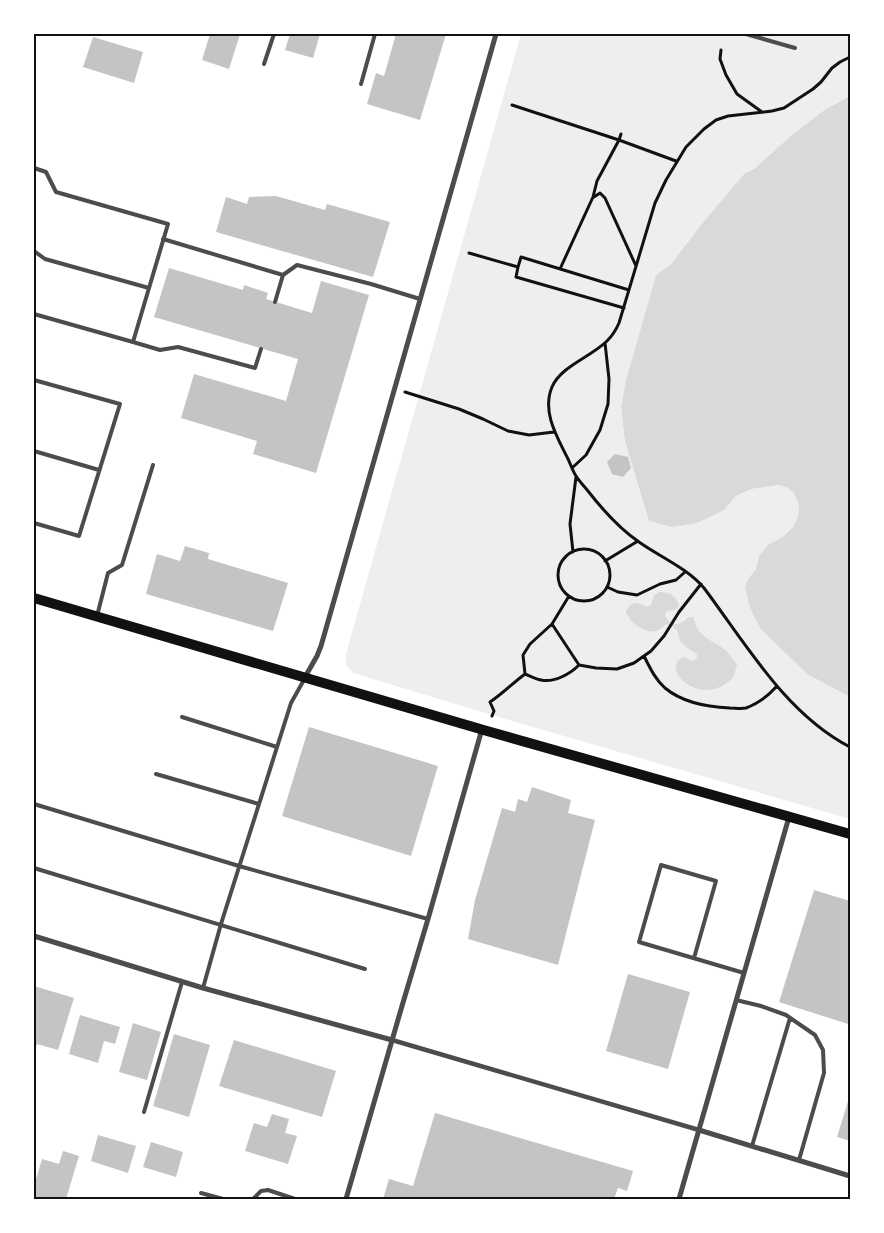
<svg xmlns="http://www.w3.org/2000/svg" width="884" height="1233" font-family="'Work Sans',sans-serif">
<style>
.green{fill:#eee}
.water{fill:#d9d9d9}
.building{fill:#c4c4c4}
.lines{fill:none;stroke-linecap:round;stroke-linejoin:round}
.path{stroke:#111;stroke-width:3}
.service{stroke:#4c4c4c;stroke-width:4}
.pedestrian{stroke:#4c4c4c;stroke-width:4.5}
.minor{stroke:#4c4c4c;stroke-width:5}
.secondary{stroke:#111;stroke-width:10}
.neatline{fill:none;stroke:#111;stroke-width:2}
</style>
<rect width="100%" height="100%" fill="#fff"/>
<!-- green -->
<path class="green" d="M521,34H850V96L823,111L792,135L754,169L744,174L705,220L671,264L656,275L626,380L621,407L625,441L649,521L672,527L724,510L736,496L751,489L779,485L788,488L794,493L799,506L798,517L793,527L784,536L768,545L759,556L756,569L748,579L750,608L760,628L807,674L850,697V819L502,718L353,673L346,665V654Z"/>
<!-- water -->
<path class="water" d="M850,96V697L807,674L760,628L750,608L745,587L748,579L756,569L759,556L768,545L784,536L793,527L798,517L799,506L794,493L788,488L779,485L751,489L736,496L724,510L697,523L672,527L649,521L625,441L621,407L626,380L656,275L671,264L705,220L744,174L754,169L792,135L823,111Z
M659,592C669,592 675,595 679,605C677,611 673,610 667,611L665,615C670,627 681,626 688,617H693C696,622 695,627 700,632C705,638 713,642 720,646C727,650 732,658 737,664C736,669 734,676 732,679C730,681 727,682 725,684C698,704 658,668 684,657L693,661L697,658V654C693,651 688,649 684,645C674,637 685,632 667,624C663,626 660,630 656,631C644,634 628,621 626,611C632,600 637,602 647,607L651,605L654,595Z"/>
<!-- building -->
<path class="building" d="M210,34H240L229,69L202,60Z
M290,34H320L313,58L285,50Z
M396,34H446L420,120L367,104L376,73L384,76Z
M93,37L143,52L134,83L83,67Z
M276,196L325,210L327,204L390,222L373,277L216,232L226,197L247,204L249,197Z
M169,268L243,290L244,285L268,293L266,299L312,313L321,281L369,295L316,473L253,454L257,441L181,418L194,374L286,401L298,359L154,317Z
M615,454L628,457L631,468L623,477L612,474L607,462Z
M185,546L209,553L208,559L288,583L273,631L146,594L157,554L180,561Z
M309,727L438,766L411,856L282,816Z
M532,787L571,800L568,813L595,820L558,965L468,939L475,900L502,808L515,812L518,799L527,802Z
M814,890L850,901V1017L848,1024L779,1002Z
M628,974L690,992L668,1069L606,1051Z
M34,986L74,998L58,1050L37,1044L34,1054Z
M80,1015L120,1027L115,1044L104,1041L98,1063L69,1054Z
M133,1023L161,1032L147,1080L119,1072Z
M174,1034L210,1045L189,1117L153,1106Z
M234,1040L336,1071L322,1117L219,1086Z
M850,1095V1141L837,1137Z
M435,1113L633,1171L627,1191L618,1188L614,1199H383L389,1179L413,1186Z
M272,1114L289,1119L285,1133L297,1136L288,1164L245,1151L254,1123L267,1127Z
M98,1135L136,1146L128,1173L91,1161Z
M151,1142L183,1152L176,1177L143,1167Z
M63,1151L79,1156L66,1199H34V1186L42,1159L59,1164Z"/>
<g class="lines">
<!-- path -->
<path class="path" d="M721,50L720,59L726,75L737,94L762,112
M850,57L840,62L832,68L821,82L813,89L784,108L772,111L728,116L716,120L704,129L686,147L666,180L655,203L619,323C616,330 612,336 607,341C591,357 561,366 552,387C542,411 556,435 566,455C570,462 572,470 576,476C579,481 584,486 588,491C602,509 620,529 639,542C660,557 687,568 704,588C746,644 786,714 850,747
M512,105L619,140L621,134
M594,197L600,193L605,198L636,266
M469,253L518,267L521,257L629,290
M518,267L516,277L624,308
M560,269L593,197L597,181L619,140L676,161
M405,392L459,409L483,419L508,431L529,435L554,432
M572,468L586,455L600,430L608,404L609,379L605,343
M558 575a26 26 0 1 1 52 0a26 26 0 1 1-52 0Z
M573,552L570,524L576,477
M605,561L638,541
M607,587L618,592L637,595L660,584L676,580L685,572
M552,624L579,665
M644,656C650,668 655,679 665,688C683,703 707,707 730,708C735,708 741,709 746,708C757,704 769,695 777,686
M525,674C530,676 535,679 541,680C554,683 570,674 579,665L596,668L617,669L634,663L651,651L664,636L679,612L701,584
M492,716L494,711L490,702C502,694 513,683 525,674L523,655L530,644L552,624L569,596"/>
<!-- service -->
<path class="service" d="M746,34L795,48
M264,64L274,34
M361,84L375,34
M34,168L46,172L56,192L168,224L133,342L34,314
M163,239L283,275
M34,251L45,259L149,288
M275,302L283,275L297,265L371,284L420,299
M133,342L160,350L178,347L255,368L261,349
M34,380L120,404L79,536L34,523
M34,451L99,470
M97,616L108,573L122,565L153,465
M182,717L277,747
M156,774L259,804
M34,804L239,866L428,919
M34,868L365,969
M694,958L716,881L661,865L639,942L744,973
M203,988L221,924L291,703L305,678
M736,1000L761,1006L786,1015L815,1035L823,1050L824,1073L799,1160
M144,1112L182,982
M752,1146L790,1018
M201,1193L223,1199
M253,1199L261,1191L268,1190L295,1199"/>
<!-- pedestrian -->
<path class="pedestrian" d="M392,1040L699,1130"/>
<!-- minor -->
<path class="minor" d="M305,677L317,656L321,646L496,34
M34,936L203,988L392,1040
M699,1130L850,1176
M346,1199L402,1006L428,919L482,729
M679,1199L789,817"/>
<!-- secondary -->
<path class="secondary" d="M34,598L487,731L850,834"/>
</g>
<!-- border -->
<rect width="884" height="1233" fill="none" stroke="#ffffff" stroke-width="70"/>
<rect x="35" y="35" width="814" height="1163" class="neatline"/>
</svg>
